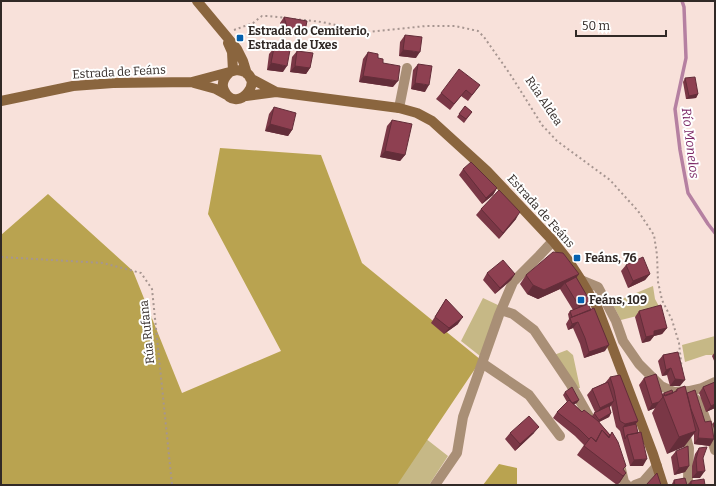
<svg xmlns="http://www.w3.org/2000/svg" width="716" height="486" font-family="Bitter,serif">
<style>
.green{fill:#c6b886}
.forest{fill:#b9a350}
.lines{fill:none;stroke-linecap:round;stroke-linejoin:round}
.stream{stroke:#b580a1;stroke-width:3.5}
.path{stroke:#a69590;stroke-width:2;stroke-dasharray:2 3;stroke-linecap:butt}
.street{stroke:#a98f76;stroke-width:10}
.secondary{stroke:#8a653e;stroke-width:10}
.wall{fill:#7a3746}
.shaded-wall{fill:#632d39}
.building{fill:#8e4051;stroke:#632d39}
.poi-dot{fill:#0560ae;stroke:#fff;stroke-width:1.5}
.labels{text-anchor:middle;stroke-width:4;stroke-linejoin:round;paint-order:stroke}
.poi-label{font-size:12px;font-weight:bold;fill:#312926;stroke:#fff;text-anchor:start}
.street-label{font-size:12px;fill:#312926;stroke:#fff}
.water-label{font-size:13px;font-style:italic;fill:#7d2a68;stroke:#fff}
</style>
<rect width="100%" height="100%" fill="#f8e1da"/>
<!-- green -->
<path class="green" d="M653,286L655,299L661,310L621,320L612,303Z
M483,298L500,306L480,356L461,341Z
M715,336V355H706L685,362L682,345Z
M567,350L573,355L580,388H575L554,355Z
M402,420L448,456L429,485H349Z"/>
<!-- forest -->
<path class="forest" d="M220,148L321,155L362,263L481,360L397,485H1V235L48,194L133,271L182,393L281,351L208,214Z
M499,464L517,468V485H483Z"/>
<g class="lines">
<!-- stream -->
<path class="stream" d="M682,1L684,7L686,58L675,109L680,150L688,193L708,224L715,233"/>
<!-- path -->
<path class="path" d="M294,19L322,22L367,32L426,26H455L478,31L484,37L510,74L542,125L557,141L610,180L638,211L654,235L657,255L658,282L662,300L672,320L679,343L682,371
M234,30L253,23L262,16H269L286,18
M1,257L103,263L141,273L152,289L172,485"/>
<!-- street -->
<path class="street" d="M399,108L407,68
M581,280L598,287L616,321L623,341L639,364L661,386L674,392L689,391L702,388L715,382
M501,310L513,314L534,330L571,385L592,422
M482,363L529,395L560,436
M691,394L700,404L707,423L715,450
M684,430L689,448L688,480
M620,465L624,482L627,485
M435,485L457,453L463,417L499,315L513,282L539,256L553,241
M635,485L643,482L657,466"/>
<!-- secondary -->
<path class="secondary" d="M197,1L237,49L243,61L247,74
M228,43L232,52L233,71
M250,78L276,92
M194,83L216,89L227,95
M246,96L276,92L399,108L417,113L432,121L487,171L553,241L568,260L581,280L598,309L653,454L663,485
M1,101L73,86L113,83L192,82L237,70C271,74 237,118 224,90C221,84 224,78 229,73"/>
</g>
<!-- wall -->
<path class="wall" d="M284,17L301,37L282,34L280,23Z
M405,35L416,58L399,56L400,42Z
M274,48L283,72L267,70L269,54Z
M297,51L310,68L306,74L290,72L292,57Z
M368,52L378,58L383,63L393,87L359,82L363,59Z
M418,64L425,92L411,89L413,70Z
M685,78L698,94L696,98L686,99L683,82Z
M480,85L468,101L461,96L450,110L436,99L441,93Z
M465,106L472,112L464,123L457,117Z
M274,107L292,130L288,136L265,131L269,114Z
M392,120L405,155L400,161L380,157L387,126Z
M463,169L497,188L493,195L482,204L459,175Z
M481,209L516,219L499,239L476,215Z
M626,265L650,274L645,280L628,288L621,271Z
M487,273L515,274L511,280L495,294L483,280Z
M526,275L576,277L590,301L588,304L605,351L584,358L580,344L573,328L568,330L566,324L569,319L568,314L570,311L573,310L560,289L538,299L527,294L520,284Z
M446,299L458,324L444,334L431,323Z
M639,311L667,328L662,334L654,336L650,341L642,343L635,317Z
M678,352L680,386H670L667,375L662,376L658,361L663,355Z
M715,352V363L712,356Z
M610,377L638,421L636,424L643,466H630L620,431L616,427L611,405L609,407L611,413L609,417L599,422L610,435L612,432L623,470L626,473L620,482L617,485L577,455L584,445L575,436L553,418L557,412L567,402L563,395L565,392L577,403L574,404L582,412L592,416L595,412L587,395L592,389L605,383Z
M644,378L662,394L664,393L674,392L677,389L687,393L710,446L694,444V434L667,454L652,413L655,408L648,411L639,385Z
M715,382V408L706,412L699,393L703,387Z
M715,421V432L712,424Z
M510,433H534L515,451L505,439Z
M699,448L700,478H692V466L695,454Z
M676,451L689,466L685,472L674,475L671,457Z
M674,480L687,485H672V484Z
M691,481L705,485H687Z"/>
<!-- shaded-wall -->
<path class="shaded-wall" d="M287,27L305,31L301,37L282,34Z
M403,50L420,52L416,58L399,56Z
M271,63L287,66L283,72L267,70Z
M295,66L310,68L306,74L290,72Z
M363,76L398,81L393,87L359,82Z
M415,83L429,85L425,92L411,89Z
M698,94L696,98L686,99L689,96Z
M270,124L292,130L288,136L265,131Z
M385,151L405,155L400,161L380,157Z
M497,188L493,195L482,204L486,198Z
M520,212L516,219L499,239L503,233Z
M515,274L511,280L495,294L500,288Z
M579,274L572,284L565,283L560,289L538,299L527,294L533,285Z
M650,274L645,280L628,288L633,281Z
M590,301L586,307L575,312L579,306Z
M463,317L458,324L444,334L449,328Z
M578,322L573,328L568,330L572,324Z
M667,328L662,334L654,336L650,341L642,343L646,337L654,331Z
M609,345L605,351L584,358L589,352Z
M671,368L667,375L662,376L666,370Z
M675,379L685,380L680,386H670Z
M579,400L577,403L570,406L572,403Z
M614,401L610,407L596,414L600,408Z
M659,402L655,408L648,411L652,404Z
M715,404V408L706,412L711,406Z
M611,413L609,417L597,423L599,420Z
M638,421L633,427H623L625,424Z
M539,427L534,433L515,451L520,444Z
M696,431L684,447L667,454L679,437Z
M698,438L714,439L710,446L694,444Z
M647,459L643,466H630L634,460Z
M689,466L685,472L674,475L679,468Z
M705,471L700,478H692L697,472Z
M626,473L620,482L617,485L623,476Z"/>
<!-- building -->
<path class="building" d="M284,17L307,21L305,31L287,27Z
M405,35L422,37L420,52L403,50Z
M274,48L290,50L287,66L271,63Z
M297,51L313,53L310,68L295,66Z
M368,52L378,54V58L383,59V63L400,66L398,81L363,76Z
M418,64L432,66L429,85L415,83Z
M459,69L480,85L472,95L466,90L454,104L441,93Z
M695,77L698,94L689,96L685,78Z
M465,106L472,112L466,119L459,114Z
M274,107L296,113L292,130L270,124Z
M392,120L412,124L405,155L385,151Z
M471,162L497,188L486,198L463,169Z
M499,190L520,212L503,233L481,209Z
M553,252L563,253L579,274L544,290L533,285L526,275Z
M643,257L650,274L633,281L626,265Z
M503,260L515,274L500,288L487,273Z
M576,277L590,301L579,306L565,283Z
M446,299L463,317L449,328L435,317Z
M588,304L591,310L572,317L570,311Z
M661,305L667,328L654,331V335L646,337L639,311Z
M594,308L609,345L589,352L585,338L578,322L572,324L570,318Z
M678,352L685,380L675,379L671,368L666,370L663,355Z
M656,374L663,397L659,402L652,404L644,378Z
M620,375L638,421L625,424L620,421L614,390L610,377Z
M608,382L614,401L600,408L592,389Z
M715,382V404L711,406L703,387Z
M685,386L696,431L679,437L663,396L677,391V389Z
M572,387L579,400L572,403L565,392Z
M672,390L673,393L665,396L664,393Z
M695,390L705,422L711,421L714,439L698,438L699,430L691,409L687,393Z
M569,400L582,412L584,410L598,421L610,435L609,437L602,430L596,441L591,437L589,439L579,429L557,412Z
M609,406L611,413L599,420L594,413Z
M529,416L539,427L520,444L510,433Z
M636,424L638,433L627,435L625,439L623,427Z
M602,430L609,438L612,432L618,442L626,466L623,469L626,473L623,476L584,446L591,437L596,442Z
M641,432L647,459L634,460L627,435Z
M688,446L689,466L679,468L676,451Z
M707,447L703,458L705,471L697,472L696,459L699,448Z
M657,473L661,485H646Z
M685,478L687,485H675L674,480Z
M704,479L705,485H691V481Z"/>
<!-- markers -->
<g class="poi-dot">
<rect x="236" y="34" width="8" height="8" rx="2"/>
<rect x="573" y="254" width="8" height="8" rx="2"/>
<rect x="577" y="296" width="8" height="8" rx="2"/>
</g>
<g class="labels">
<!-- poi labels -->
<g class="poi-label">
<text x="248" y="35">Estrada do Cemiterio,<tspan x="248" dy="14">Estrada de Uxes</tspan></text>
<text x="585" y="262">Feáns, 76</text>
<text x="589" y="304">Feáns, 109</text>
</g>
<!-- street labels -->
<g class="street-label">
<text transform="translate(119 72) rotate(-3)" y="4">Estrada de Feáns</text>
<text transform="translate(544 101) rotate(56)" y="4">Rúa Aldea</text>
<text transform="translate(541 211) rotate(48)" y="4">Estrada de Feáns</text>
<text transform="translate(147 332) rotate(-96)" y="4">Rúa Rufana</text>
</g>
<!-- water labels -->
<g class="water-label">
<text transform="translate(691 143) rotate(83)" y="5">Río Monelos</text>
</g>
</g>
<!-- border -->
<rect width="716" height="486" fill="none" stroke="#312926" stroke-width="4"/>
<!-- scale -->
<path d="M576 30v6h90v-6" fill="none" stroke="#312926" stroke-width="2"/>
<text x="582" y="30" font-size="12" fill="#312926" stroke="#ffffff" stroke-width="3" paint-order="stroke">50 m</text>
</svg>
